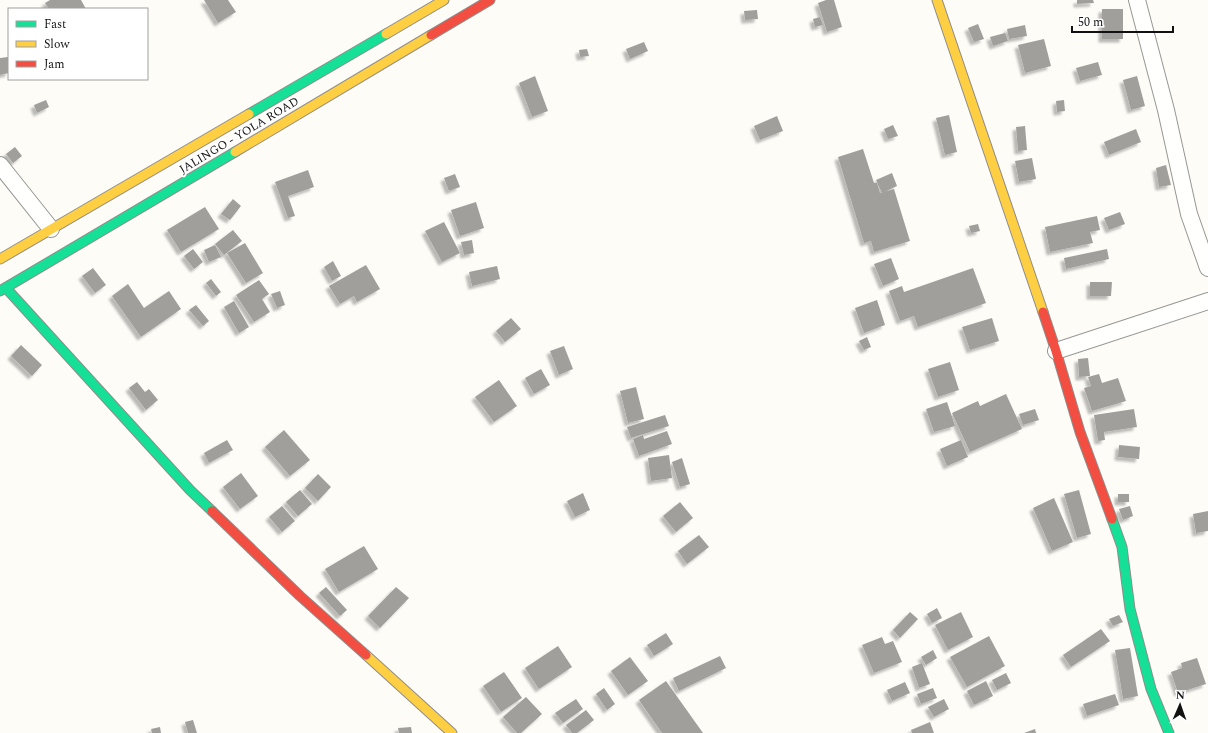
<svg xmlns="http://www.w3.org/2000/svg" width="1208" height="733" font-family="Spectral,serif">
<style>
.building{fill:#a19f9c;filter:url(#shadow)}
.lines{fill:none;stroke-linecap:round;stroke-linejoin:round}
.street-casing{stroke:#979795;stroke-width:18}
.fast-casing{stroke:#8e8d8b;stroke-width:11}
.slow-casing{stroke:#8e8d8b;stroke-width:11}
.jam-casing{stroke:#8e8d8b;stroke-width:11}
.street{stroke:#fffffe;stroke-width:16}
.fast{stroke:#16e098;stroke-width:9}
.slow{stroke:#ffcf43;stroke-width:9}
.jam{stroke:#f24e42;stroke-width:9}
.labels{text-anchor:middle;stroke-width:4;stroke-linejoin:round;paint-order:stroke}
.street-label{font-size:12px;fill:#111;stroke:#fff}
</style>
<defs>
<filter id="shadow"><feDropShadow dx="-3.5" dy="3.5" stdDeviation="1" flood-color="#0004"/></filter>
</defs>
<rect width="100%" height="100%" fill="#fdfcf7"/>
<!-- building -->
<path class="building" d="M50,0H81L86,9H49L45,3Z
M204,0H228L236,12L218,23Z
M826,0H834L842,27L827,32L818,3Z
M1077,0H1093L1094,3L1077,4Z
M1102,9H1123V39H1102Z
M757,10L758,19L745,20L744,11Z
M820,17L823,25L815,27L813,19Z
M978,24L984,39L974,42L968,28Z
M1025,25L1027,36L1009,39L1007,29Z
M1005,33L1008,41L993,46L990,37Z
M1044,39L1051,66L1025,73L1018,45Z
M644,42L648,51L630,59L626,49Z
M587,49L589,56L580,57L579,50Z
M8,57L9,73L0,75V58Z
M1098,62L1102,75L1080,81L1076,68Z
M535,76L548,111L532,117L519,83Z
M1137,76L1145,106L1131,110L1123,80Z
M46,100L49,107L37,113L34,105Z
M1064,100L1065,111L1057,112L1056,101Z
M949,115L957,152L945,155L936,118Z
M777,116L783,131L760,140L754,126Z
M893,125L898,136L888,139L884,129Z
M1025,126L1027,150L1018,151L1016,127Z
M1136,129L1141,142L1109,155L1104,142Z
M15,147L22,156L13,163L6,154Z
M863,149L874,183H877L880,193L894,189L910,241L874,252L871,241L864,243L838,157Z
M1032,158L1036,179L1019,182L1015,161Z
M1166,165L1171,185L1159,187L1156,168Z
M308,170L314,187L288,196L295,216L288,218L275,182Z
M892,173L897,186L882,193L876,180Z
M455,174L460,187L449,191L444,178Z
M233,199L241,206L230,220L221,214Z
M476,202L484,228L460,236L451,210Z
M205,207L219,229L181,252L167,230Z
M1120,212L1125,224L1109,230L1104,218Z
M1097,216L1100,230L1090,232L1093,243L1050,252L1045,227Z
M444,222L460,253L442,262L425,231Z
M978,224L980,231L971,233L969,226Z
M233,230L242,241L224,255L215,244Z
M472,240L474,253L464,255L461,242Z
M245,243L263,273L246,283L227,253Z
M215,245L221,257L209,262L204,250Z
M193,249L203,262L194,269L184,256Z
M1107,249L1109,259L1066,269L1064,258Z
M891,258L899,279L883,286L874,264Z
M333,261L341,276L332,281L324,267Z
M366,265L380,289L357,302L354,296L340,304L329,286Z
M497,266L500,279L472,286L469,272Z
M93,268L106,285L95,293L82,276Z
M973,268L986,303L918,327L914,316L900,321L889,291L902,286L904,292Z
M211,279L221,292L216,296L206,283Z
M259,280L269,294L262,299L270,312L254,322L236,295Z
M1090,282H1112L1111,296H1090Z
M128,284L144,308L169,291L181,309L141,337L112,296Z
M280,291L285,305L277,308L271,294Z
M877,300L885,325L864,333L855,308Z
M234,301L249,327L239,333L224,307Z
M196,305L209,321L203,326L189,310Z
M511,318L521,329L505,342L496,331Z
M992,318L999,341L970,350L962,327Z
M867,337L871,347L864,350L859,341Z
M21,345L42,365L32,376L11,356Z
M564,346L573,369L559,375L550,351Z
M1088,358L1090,376L1079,377L1078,359Z
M950,362L959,390L938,397L928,369Z
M541,369L550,385L534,394L525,378Z
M1099,374L1102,383L1118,378L1126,401L1092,411L1084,388L1091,386L1088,377Z
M499,380L517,406L494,422L475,397Z
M137,382L145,392L149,389L158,400L146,410L129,388Z
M636,387L644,419L628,423L620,391Z
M1006,394L1022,429L970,452L952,413L978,401L980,406Z
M947,402L955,426L934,432L926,409Z
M1035,409L1039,420L1023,425L1019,414Z
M1134,409L1137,427L1104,432L1105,440L1098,441L1094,415Z
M665,415L669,426L631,438L627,427Z
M284,430L310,460L290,476L265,447Z
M667,431L672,444L639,456L633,439L643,435L644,439Z
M227,440L233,450L209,463L204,453Z
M961,440L968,457L947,466L940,449Z
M1119,445L1140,447L1139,459L1118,457Z
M669,455L672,478L651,481L648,458Z
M682,458L690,484L680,487L672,462Z
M241,473L258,496L240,509L223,487Z
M318,474L331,487L318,501L305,488Z
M300,490L312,504L298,516L286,502Z
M1079,490L1091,534L1077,538L1064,494Z
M583,493L590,510L575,517L567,501Z
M1118,494H1129V502H1118Z
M1054,498L1073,542L1052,551L1033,508Z
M680,502L693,518L676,532L663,516Z
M282,506L295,521L282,532L269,517Z
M1130,506L1133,516L1123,520L1119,509Z
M1208,511V531L1196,533L1193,514Z
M699,535L709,547L687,564L678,551Z
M364,546L378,569L339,592L325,569Z
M326,587L347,610L340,616L319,593Z
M396,587L409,598L380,628L368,616Z
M937,608L942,618L932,623L927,614Z
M910,612L918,619L900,638L893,630Z
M961,612L973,637L948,650L935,625Z
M1119,615L1123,622L1113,626L1109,619Z
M1101,629L1110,641L1071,667L1063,655Z
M666,633L673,644L654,656L647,645Z
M989,636L1005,666L967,687L950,657Z
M882,637L885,644L893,641L902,662L874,673L862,645Z
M558,646L572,667L539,689L525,668Z
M1130,648L1138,696L1123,699L1115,650Z
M933,650L937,658L926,665L921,657Z
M720,656L726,668L679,691L673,678Z
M630,657L648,681L628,695L611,671Z
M1197,658L1206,684L1178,693L1171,672L1182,668L1181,663Z
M922,663L930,684L919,688L912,667Z
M504,672L522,698L501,712L483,686Z
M1006,673L1011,683L997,690L992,680Z
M666,681L703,733H662L639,700Z
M986,681L993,696L974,705L967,691Z
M905,682L910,693L892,701L887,690Z
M604,688L615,704L607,710L596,694Z
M933,688L937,698L921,704L917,694Z
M1115,694L1119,705L1087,716L1083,704Z
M526,697L542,714L521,733H517L503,717Z
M576,699L583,709L563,723L555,713Z
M944,699L949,709L934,717L928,707Z
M586,710L594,720L577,733H572L566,725Z
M193,720L197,733H188L185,722Z
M930,722L934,733H912L911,730Z
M160,727L161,733H152L151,729Z
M411,727L412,733H399L398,728Z
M1035,729L1036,733H1024Z"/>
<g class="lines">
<defs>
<path id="street" d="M1137,0L1166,110L1189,214L1208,268
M0,165L51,229
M1056,351L1208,301"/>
<path id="fast" d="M249,114L386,34
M6,288L190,490L212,511
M0,291L235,152
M1112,519L1122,547L1130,609L1151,689L1169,733"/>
<path id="slow" d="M937,0L1043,312
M386,34L444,0
M235,152L431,35
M0,259L249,114
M366,655L452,733"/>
<path id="jam" d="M431,35L490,0
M1043,312L1056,351L1080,432L1112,519
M212,511L300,596L366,655"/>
</defs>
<!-- street casing -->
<use href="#street" class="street-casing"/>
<!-- fast casing -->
<use href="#fast" class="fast-casing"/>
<!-- slow casing -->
<use href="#slow" class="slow-casing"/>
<!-- jam casing -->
<use href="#jam" class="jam-casing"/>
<!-- street -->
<use href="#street" class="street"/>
<!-- fast -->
<use href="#fast" class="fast"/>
<!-- slow -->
<use href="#slow" class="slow"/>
<!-- jam -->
<use href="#jam" class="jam"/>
</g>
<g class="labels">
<!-- street labels -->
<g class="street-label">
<text transform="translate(239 135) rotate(-31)" y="4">JALINGO - YOLA ROAD</text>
</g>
</g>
<!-- legend -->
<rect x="8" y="8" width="140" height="72" fill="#ffffff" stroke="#a0a0a0"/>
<rect x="16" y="21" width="20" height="6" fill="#16e098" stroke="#a0a0a0"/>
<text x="44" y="28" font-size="12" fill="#111111">Fast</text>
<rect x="16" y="41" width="20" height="6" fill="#ffcf43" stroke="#a0a0a0"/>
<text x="44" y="48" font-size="12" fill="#111111">Slow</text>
<rect x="16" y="61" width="20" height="6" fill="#f24e42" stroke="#a0a0a0"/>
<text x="44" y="68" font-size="12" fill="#111111">Jam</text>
<!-- north arrow -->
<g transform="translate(1180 705) rotate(2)" stroke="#ffffff" stroke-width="3" paint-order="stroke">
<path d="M0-3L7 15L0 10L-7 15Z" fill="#111111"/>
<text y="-6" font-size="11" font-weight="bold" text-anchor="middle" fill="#111111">N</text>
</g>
<!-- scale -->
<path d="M1072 26v6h101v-6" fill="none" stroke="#111111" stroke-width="2"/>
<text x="1078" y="26" font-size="12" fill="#111111" stroke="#ffffff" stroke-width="3" paint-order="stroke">50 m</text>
</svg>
